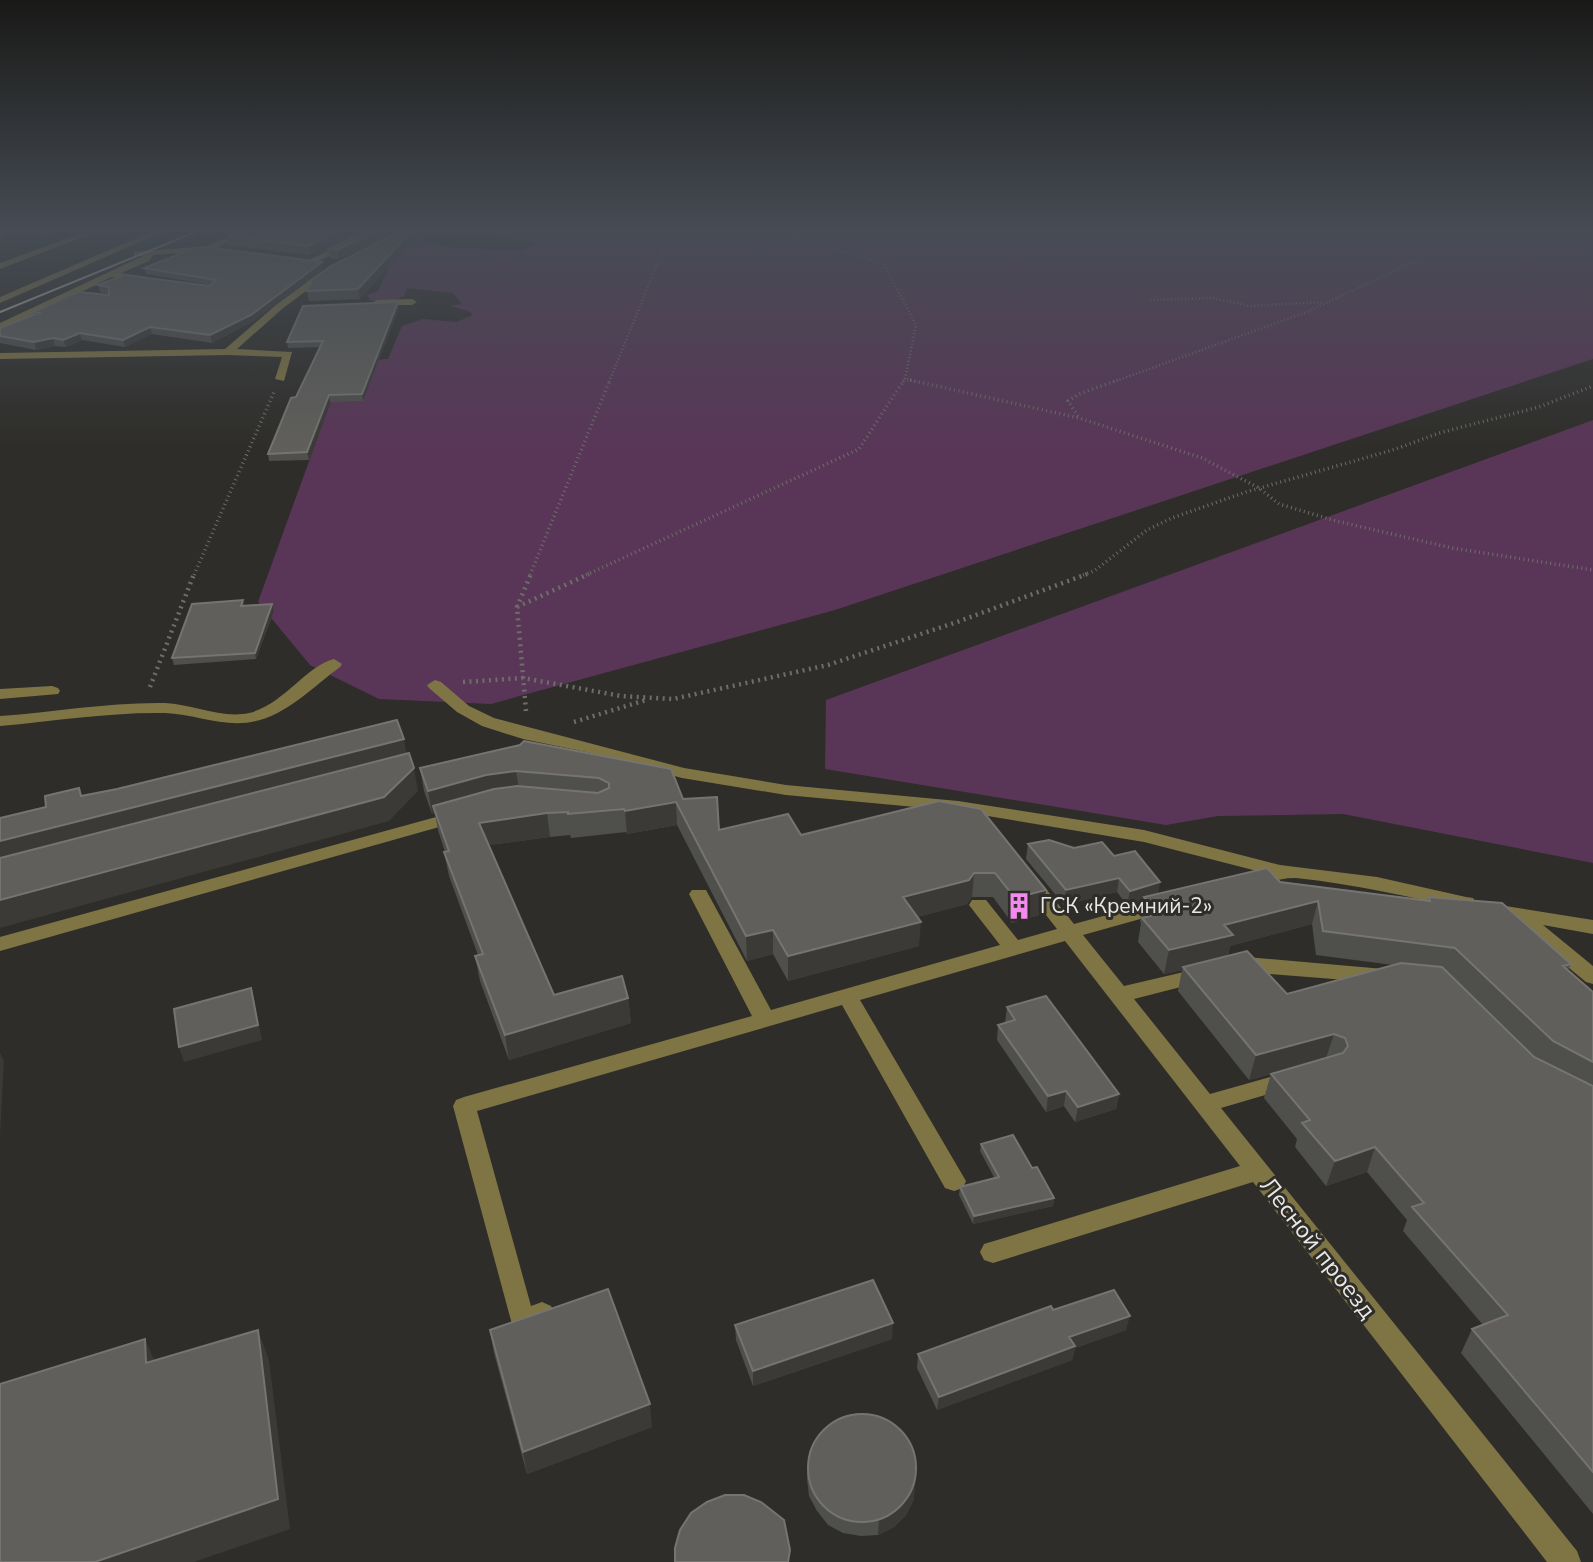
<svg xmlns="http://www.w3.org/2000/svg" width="1593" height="1562" font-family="'Nunito Sans',sans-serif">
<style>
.green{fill:#593657}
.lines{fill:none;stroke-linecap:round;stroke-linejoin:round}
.path-far2{stroke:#6e6d69;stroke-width:2.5;stroke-dasharray:1 2.5;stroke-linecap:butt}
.path-far1{stroke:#6e6d69;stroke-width:3.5;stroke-dasharray:1 3.5;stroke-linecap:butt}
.path{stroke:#6e6d69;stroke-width:4.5;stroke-dasharray:2 4.5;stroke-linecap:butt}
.minor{fill:#7f7544;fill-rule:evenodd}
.tram{stroke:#b9b9b6;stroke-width:2}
.wall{fill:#4f4f4b;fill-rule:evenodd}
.shaded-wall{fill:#3b3a36}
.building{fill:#605f5b;stroke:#757471;stroke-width:2}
.labels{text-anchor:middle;stroke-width:6;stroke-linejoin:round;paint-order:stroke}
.poi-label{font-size:21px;fill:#e8e8e5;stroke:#2e2d29;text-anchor:start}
.near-street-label{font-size:24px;fill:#e8e8e5;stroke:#2e2d29}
</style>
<rect width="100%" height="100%" fill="#2e2d29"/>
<!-- green -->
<path class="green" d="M491,231H1593V359L835,610L491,704L379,699L310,665L258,602L345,362L388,359L402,326L423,319L456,322L473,315L469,311L450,306L462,304L453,293L407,288L405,295L393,301H371L367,295L378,291L388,270L363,269L421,241L455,248L521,250L541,243L495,237Z
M1593,420V863L1343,814L1218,816L1166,825L825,769L826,700Z"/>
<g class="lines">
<!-- path-far2 -->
<path class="path-far2" d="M789,231L799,238L884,264L916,325L905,379L918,382
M1150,300L1213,298L1249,306L1323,302
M609,382L662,252L675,231
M903,382L905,379
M1113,382L1304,313L1423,258L1436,241L1437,231"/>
<!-- path-far1 -->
<path class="path-far1" d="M910,380L1079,418L1202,458L1259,488L1279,504L1336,521L1452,548L1593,570
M1078,416L1068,401L1079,394L1118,380
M194,575L274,392
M530,575L610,380
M586,575L859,449L904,380
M1083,575L1094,571L1147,530L1172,518L1246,492L1396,449L1439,433L1539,407L1593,386"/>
<!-- path -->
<path class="path" d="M517,607L589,574
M463,682L523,678L621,696L673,699L828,665L957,622L1087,574
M150,687L194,574
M526,711L517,607L531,574
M574,722L646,700"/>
<!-- minor -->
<path class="minor" d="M0,231H11L0,237Z
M87,231H99L0,269V263Z
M153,231H165L0,303V297Z
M241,231H253L209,251L153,255L149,261L121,273L148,277V281L111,277L31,318L0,330V323L143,256H134V252L207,246Z
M369,231H380L314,263L307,261Z
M322,271L330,273L282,309L237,349L292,352L284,381L275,379L282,357L228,355L0,359V353L225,349L276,305Z
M377,300L412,299L417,302L412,305H374L372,303Z
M334,659L342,664L340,667C314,686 291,711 260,720C228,730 197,714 165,713C110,712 55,721 0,726V716C55,712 110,702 165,703C192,704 222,719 249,713C283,705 306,666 334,659Z
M435,680L441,682L469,706L494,718L684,768L786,785L958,801L1144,830L1280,865L1377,877L1466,897L1473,898L1476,903L1473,908L1466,909C1409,897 1354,884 1296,878C1277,877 1257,888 1243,884L1240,880L1243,876L1257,871L1144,842L958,811L786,795L682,778L591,753L523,739L482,726L457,712L429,688L427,685Z
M52,686L58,688L60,691L58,694L0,699V689Z
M458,811L464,812L467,816L464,820L0,951V937Z
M1031,877L1038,879L1074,924L1162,900L1169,901L1172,906L1169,911L1083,935L1124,986L1201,968L1208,970L1211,975L1208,980L1134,999L1210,1094L1288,1072L1296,1074L1299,1080L1296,1086L1221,1108L1577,1551L1581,1562H1547L1253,1182L993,1263L984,1260L980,1252L984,1244L1240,1166L1065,941L860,1000L966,1181L963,1188L954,1191L945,1188L842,1005L477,1111L531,1306L542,1302L551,1306L555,1314L551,1322C538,1327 526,1333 513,1328L453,1106L456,1100L464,1097L752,1016L689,894L692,890H706L771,1010L1000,945L969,905L972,900H986L1018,940L1057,929L1021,883L1024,879Z
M1493,904L1593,920V934L1543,925L1593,966V984L1586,982L1511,920L1486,915L1483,910L1486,905Z
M1247,957L1384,969L1391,971L1394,976L1391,981L1384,983L1231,971L1228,966L1231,961Z"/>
<!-- tram -->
<path class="tram" d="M0,312L198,231"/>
</g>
<!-- wall -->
<path class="wall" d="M12,231H66L49,237L13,233Z
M239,231H362L310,255L228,245L226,236Z
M366,231H398L339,259L330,258L329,249Z
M406,247L360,299L309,301L307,291Z
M144,268L323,269L252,322L212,343L152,334L125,347L82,340L66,347L55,346L36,350L0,343V328L34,314L33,312L109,295V294L100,292L98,285L210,286L211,285L146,274Z
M398,302L399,308L363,401L330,402L309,460L269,461L268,454L320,347L288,348L287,342Z
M243,600L244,606L272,604L274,611L256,659L174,665L172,658Z
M520,745L683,799L719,830L801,835L939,801L1043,914L1012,923L993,897H972L967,904L917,917L919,946L788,981L773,954L747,961L677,825L627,834L626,832L571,838L570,835L550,837L489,845L554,995L628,998L631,1023L509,1060L480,981L475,956L478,955L449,876L444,852H445L438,830L435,814H432L424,791L420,768Z
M1028,844L1074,848L1114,856L1158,894L1280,882L1427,901L1429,897L1571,964L1568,970L1593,992V1514L1461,1353L1472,1329L1483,1325L1403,1231L1407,1220L1367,1172L1326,1186L1295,1147L1297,1139L1264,1098L1271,1074L1296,1067L1249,1080L1178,991L1182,970L1164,974L1138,942L1141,923L1140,921L1143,901L1127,905L1117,892L1064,905L1026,859ZM1312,924L1316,955L1393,965L1287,994L1228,956L1230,946Z
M1007,1007L1119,1094L1116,1109L1075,1122L1064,1106L1046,1112L997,1040L998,1025L1005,1023Z
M981,1144L1032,1168L1054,1198L1053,1206L973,1224L959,1195L960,1187L995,1179L980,1151Z
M1053,1310L1126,1330L1075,1348L1072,1360L937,1410L917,1368L918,1354Z
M735,1325L892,1339L753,1386L736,1340Z
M490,1330L652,1427L527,1474L494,1353Z
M807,1464L914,1499L906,1515L894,1527L878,1535L861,1536L843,1533L828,1525L817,1511L809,1496L807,1479Z"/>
<!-- shaded-wall -->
<path class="shaded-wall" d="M47,231H66L49,237Z
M341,231H362L310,255L308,246Z
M377,231H398L339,259L337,250Z
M419,231H439L406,247L360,299L358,289L405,238Z
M322,262L323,269L252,322L212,343L210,335Z
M398,302L399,308L363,401L362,394Z
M150,327L152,334L125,347L123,340Z
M80,333L82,340L66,347L63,340Z
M53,338L55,346L36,350L34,342Z
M329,395L330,402L309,460L307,452Z
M272,604L274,611L256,659L255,653Z
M404,739L408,762L0,868V841L81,796L79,788L88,812Z
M414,768L418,791L389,821L0,928V900Z
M516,771L520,794L433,806L435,814H432L428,791L486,775Z
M676,802L677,825L627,834L625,811Z
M547,813L550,837L483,846L479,823Z
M974,873L972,897L967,904L902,921L903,897Z
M1119,878L1117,892L1064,905L1066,890Z
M1160,882L1158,897H1144L1143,901L1127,905L1130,891Z
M1046,890L1043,914L1012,923L1015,898Z
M1318,901L1312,924L1230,946L1227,959L1183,967L1182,970L1164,974L1169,950L1224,925Z
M921,922L919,946L788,981V956Z
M773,930V954L747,961L746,936Z
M251,988L255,1003L262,1040L184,1062L179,1047Z
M628,998L631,1023L509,1060L505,1035Z
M1334,1034L1326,1058L1249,1080L1256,1055Z
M0,1053L4,1061L0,1136Z
M1066,1091L1064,1106L1046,1112L1048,1096Z
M1119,1094L1116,1109L1075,1122L1078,1107Z
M1375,1147L1367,1172L1326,1186L1335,1161Z
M1054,1198L1053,1206L973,1224L974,1216Z
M1130,1316L1126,1330L1075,1348L1072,1360L937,1410L939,1397L1069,1337Z
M893,1323L892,1339L753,1386V1371Z
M258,1330L269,1360L290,1529L194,1562H95Z
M145,1339L158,1369L146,1363Z
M650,1404L652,1427L527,1474L523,1452Z
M917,1466L914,1499L906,1515L894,1527L878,1535L879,1520Z"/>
<!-- building -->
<path class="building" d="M239,231H341L308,246L226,236Z
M366,231H377L337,250L329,249Z
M401,231H419L405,238L358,289L307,291L312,281L307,283L331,266Z
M207,247L322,262L251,315L210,335L150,327L123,340L80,333L63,340L53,338L34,342L0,336V328L39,313L33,312L78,292L109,295V287L98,285L124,275L210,286L216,280L144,268L195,248Z
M398,302L362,394L329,395L307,452L268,454L291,398L296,397L323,341L287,342L303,306Z
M243,600L241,606L272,604L255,653L172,658L192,604Z
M397,720L404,739L0,841V818L46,807L45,796L79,788L81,796L117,789Z
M524,741L671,769L683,799L717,797L719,830L788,814L801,835L939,801L981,809L1046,890L1015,898L995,873H974L969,880L903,897L921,922L788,956L773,930L746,936L676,802L625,811L624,809L568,814V812L547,813L479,823L554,995L622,976L628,998L505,1035L475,956L483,954L444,852L449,851L433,806L494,789L517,786L598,793L609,788V783L599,778L516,771L486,775L428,791L420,768L520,745Z
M409,753L414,768L384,797L0,900V858Z
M1049,840L1074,848L1102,842L1114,856L1135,851L1160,882L1130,891L1119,878L1066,890L1028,844Z
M1267,868L1280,882L1430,901L1429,897L1502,903L1571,964L1563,966L1593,992V1062L1553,1041L1455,948L1323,931L1318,901L1224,925L1233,935L1169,950L1142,918L1158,914L1144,897Z
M1247,951L1287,994L1401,963L1442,967L1534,1057L1593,1086V1472L1472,1329L1508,1315L1412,1207L1424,1203L1375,1147L1335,1161L1302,1123L1310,1120L1271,1074L1343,1053L1348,1046L1345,1038L1334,1034L1256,1055L1183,967Z
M251,988L258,1025L179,1047L174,1009Z
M1046,996L1119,1094L1078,1107L1066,1091L1048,1096L998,1025L1015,1020L1007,1007Z
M1013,1135L1032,1168L1037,1167L1054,1198L974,1216L960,1187L999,1177L981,1144Z
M873,1280L893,1323L753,1371L735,1325Z
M608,1289L650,1404L523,1452L490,1330Z
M1114,1290L1130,1316L1069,1337L1075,1346L939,1397L918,1354L1051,1306L1053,1310Z
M258,1330L278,1499L95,1562H0V1384L145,1339L146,1363Z
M808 1468a54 54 0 1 1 108 0a54 54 0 1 1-108 0Z
M725,1495H744L761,1502L784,1520L790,1550L788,1562H675V1548L680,1530L691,1513L707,1502Z"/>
<!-- sky -->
<linearGradient id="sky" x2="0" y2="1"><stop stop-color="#191917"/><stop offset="0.51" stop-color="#464c54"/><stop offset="1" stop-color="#464c54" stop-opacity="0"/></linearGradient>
<rect width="1593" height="450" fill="url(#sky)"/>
<!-- icons -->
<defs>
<symbol id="building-bare" viewBox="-9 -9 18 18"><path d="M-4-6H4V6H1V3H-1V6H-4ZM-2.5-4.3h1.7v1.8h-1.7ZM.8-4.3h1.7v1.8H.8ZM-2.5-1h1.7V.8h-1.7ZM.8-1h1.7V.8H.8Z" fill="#f489f0" stroke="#2e2d29" stroke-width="2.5" paint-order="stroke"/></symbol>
</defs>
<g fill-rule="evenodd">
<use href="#building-bare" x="1000" y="887" width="38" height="38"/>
</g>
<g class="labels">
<!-- poi labels -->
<g class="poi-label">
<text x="1040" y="913">ГСК «Кремний-2»</text>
</g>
<!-- near-street labels -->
<g class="near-street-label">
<text transform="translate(1318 1248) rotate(52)" y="8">Лесной проезд</text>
</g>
</g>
</svg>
